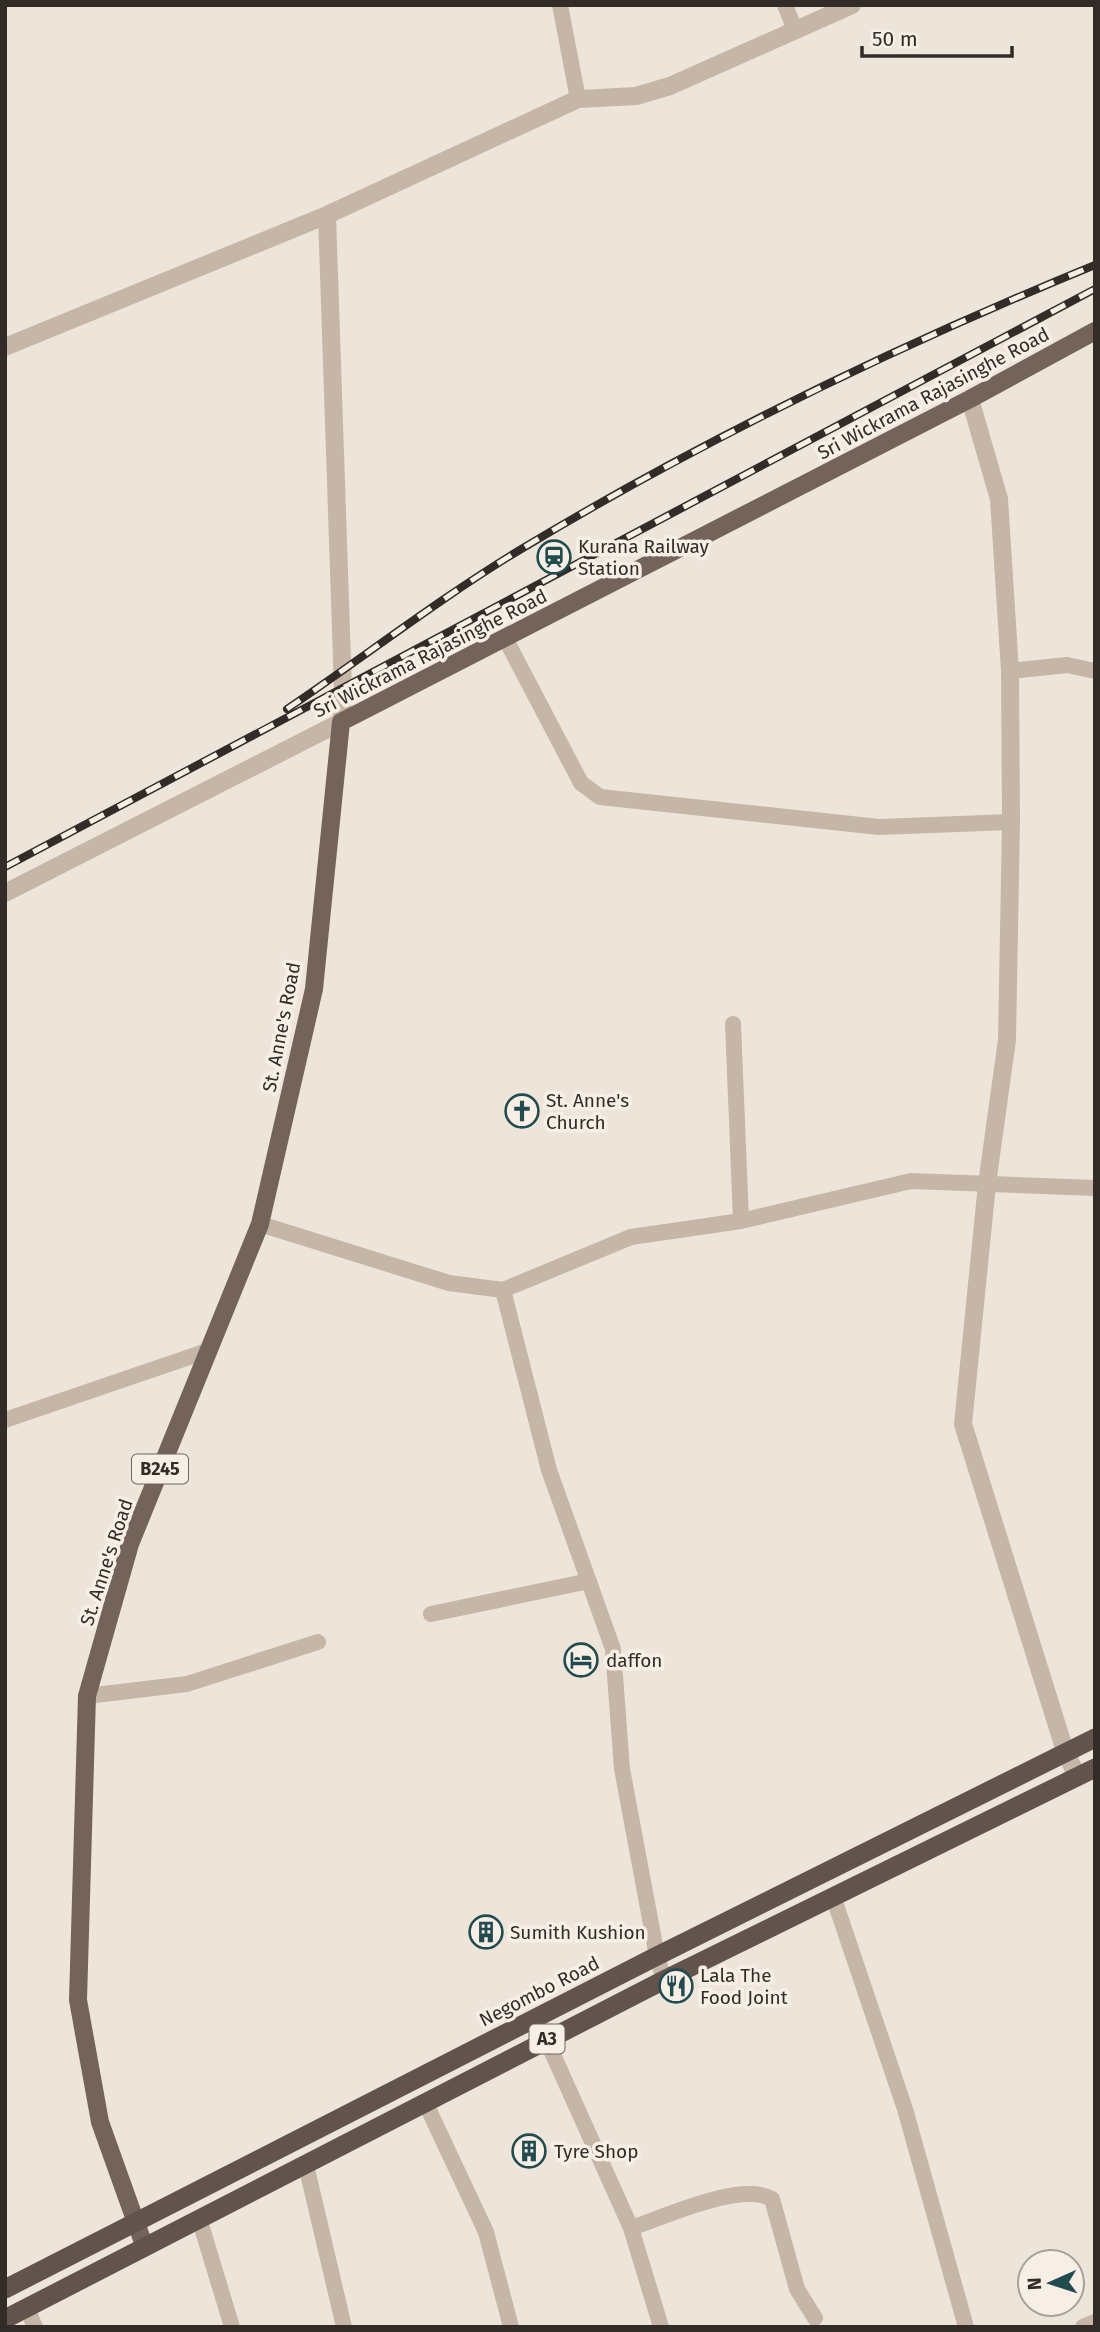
<svg xmlns="http://www.w3.org/2000/svg" width="1100" height="2332" font-family="'Fira Sans',sans-serif">
<style>
.lines{fill:none;stroke-linecap:round;stroke-linejoin:round}
.minor{stroke:#c5b6a8;stroke-width:16}
.tertiary{stroke:#c5b6a8;stroke-width:18}
.primary{stroke:#73635a;stroke-width:18}
.trunk{stroke:#62544c;stroke-width:19}
.rail-casing{stroke:#322b27;stroke-width:8}
.rail{stroke:#f7efe6;stroke-width:5;stroke-dasharray:16;stroke-linecap:butt}
.labels{text-anchor:middle;stroke-width:7;stroke-linejoin:round;paint-order:stroke}
.shield{fill:#f7efe6;stroke:#6d6660;stroke-width:2}
.shield-label{font-size:18px;font-weight:bold;fill:#322b27}
.street-label{font-size:19px;fill:#322b27;stroke:#f7efe6}
.poi-label{font-size:19px;fill:#322b27;stroke:#f7efe6;text-anchor:start}
</style>
<rect width="100%" height="100%" fill="#eee5da"/>
<g class="lines">
<!-- minor -->
<path class="minor" d="M560,5L578,99
M785,5L795,30
M505,638L581,783L600,797L879,827L1011,822
M1010,671L1067,665L1095,671
M733,1024L741,1221
M260,1224L449,1283L503,1290L631,1237L741,1221L911,1181L1095,1188
M503,1290L549,1470L613,1649L622,1769L657,1956L664,1980
M5,1420L207,1351
M431,1614L589,1581
M87,1696L187,1684L318,1642
M833,1896L905,2109L966,2327
M546,2039L631,2228L661,2327
M425,2102L486,2232L511,2327
M306,2165L344,2327
M199,2218L232,2327
M631,2228C665,2217 741,2181 772,2199L797,2289L815,2318
M27,2308L35,2327
M1083,2327L1095,2322"/>
<!-- tertiary -->
<path class="tertiary" d="M5,347L327,215L578,99L636,96L670,86L852,5
M970,399L999,499L1010,671L1011,822L1007,1040L987,1184L963,1424L1065,1751L1077,1776
M5,893L341,722L343,690L327,215"/>
<!-- primary -->
<path class="primary" d="M144,2245L100,2122L78,2000L87,1696L130,1544L260,1224L314,989L341,722L970,399L1095,331"/>
<!-- trunk -->
<path class="trunk" d="M5,2289L657,1956L1095,1738
M5,2319L664,1980L1095,1768"/>
<defs>
<path id="rail" d="M287,709C364,657 439,599 518,551C699,442 899,345 1095,265
M5,867L1095,289"/>
</defs>
<!-- rail casing -->
<use href="#rail" class="rail-casing"/>
<!-- rail -->
<use href="#rail" class="rail"/>
</g>
<!-- icons -->
<defs>
<symbol id="station-ring" viewBox="-11 -11 22 22"><circle r="9.5" fill="#f7efe6" stroke="#214b4f" stroke-width="1.5"/><path d="M-3-6H3Q5-6 5-4V2Q5 4 3 4L4.5 6H3L1.5 4h-3L-3 6H-4.5L-3 4Q-5 4-5 2V-4Q-5-6-3-6ZM-3.5-4v3h7v-3ZM-3.5 1v1.5H-2V1ZM2 1v1.5H3.5V1Z" fill="#214b4f"/></symbol>
<symbol id="church-ring" viewBox="-11 -11 22 22"><circle r="9.5" fill="#f7efe6" stroke="#214b4f" stroke-width="1.5"/><path d="M-1.2-6h2.4v3.5h3.3v2.4h-3.3V6h-2.4V-.1h-3.3v-2.4h3.3Z" fill="#214b4f"/></symbol>
<symbol id="hotel-ring" viewBox="-11 -11 22 22"><circle r="9.5" fill="#f7efe6" stroke="#214b4f" stroke-width="1.5"/><path d="M-6-4.5h1.5V1H6V5H4.5V3h-9V5H-6ZM-4 0a1.8 1.8 0 1 1 3.6 0ZM.5 0V-2.5h3Q6-2.5 6 0Z" fill="#214b4f"/></symbol>
<symbol id="building-ring" viewBox="-11 -11 22 22"><circle r="9.5" fill="#f7efe6" stroke="#214b4f" stroke-width="1.5"/><path d="M-4-6H4V6H1V3H-1V6H-4ZM-2.5-4.3h1.7v1.8h-1.7ZM.8-4.3h1.7v1.8H.8ZM-2.5-1h1.7V.8h-1.7ZM.8-1h1.7V.8H.8Z" fill="#214b4f"/></symbol>
<symbol id="restaurant-ring" viewBox="-11 -11 22 22"><circle r="9.5" fill="#f7efe6" stroke="#214b4f" stroke-width="1.5"/><path d="M-5-6h1v4h1v-4h1v4h1v-4h1v5L-1.5 .5V6h-2V.5L-5-1ZM5-6V6H3V1.5H1.5Q1.5-4 5-6Z" fill="#214b4f"/></symbol>
</defs>
<g fill-rule="evenodd">
<use href="#station-ring" x="535" y="538" width="38" height="38"/>
<use href="#church-ring" x="503" y="1092" width="38" height="38"/>
<use href="#hotel-ring" x="562" y="1641" width="38" height="38"/>
<use href="#building-ring" x="467" y="1913" width="38" height="38"/>
<use href="#restaurant-ring" x="657" y="1967" width="38" height="38"/>
<use href="#building-ring" x="510" y="2132" width="38" height="38"/>
</g>
<g class="labels">
<!-- shield labels -->
<g class="shield">
<rect x="132" y="1454.5" width="56" height="29" rx="5"/>
<rect x="529.5" y="2024.5" width="35" height="29" rx="5"/>
</g>
<g class="shield-label">
<text x="160" y="1475">B245</text>
<text x="547" y="2045">A3</text>
</g>
<!-- street labels -->
<g class="street-label">
<text transform="translate(933 393) rotate(-28)" y="7">Sri Wickrama Rajasinghe Road</text>
<text transform="translate(430 653) rotate(-27)" y="7">Sri Wickrama Rajasinghe Road</text>
<text transform="translate(281 1027) rotate(-79)" y="7">St. Anne's Road</text>
<text transform="translate(106 1562) rotate(-72)" y="7">St. Anne's Road</text>
<text transform="translate(539 1991) rotate(-27)" y="7">Negombo Road</text>
</g>
<!-- poi labels -->
<g class="poi-label">
<text x="578" y="553">Kurana Railway<tspan x="578" dy="22">Station</tspan></text>
<text x="546" y="1107">St. Anne's<tspan x="546" dy="22">Church</tspan></text>
<text x="606" y="1667">daffon</text>
<text x="510" y="1939">Sumith Kushion</text>
<text x="700" y="1982">Lala The<tspan x="700" dy="22">Food Joint</tspan></text>
<text x="554" y="2158">Tyre Shop</text>
</g>
</g>
<!-- border -->
<rect width="1100" height="2332" fill="none" stroke="#322b27" stroke-width="14"/>
<!-- north arrow -->
<g transform="translate(1051 2283) rotate(267)"><circle r="33" fill="#f7efe6" stroke="#a8a19a" stroke-width="2"/>
<path d="M0-5L12 26L0 18L-12 26Z" fill="#214b4f"/>
<text y="-10" font-size="19" font-weight="bold" text-anchor="middle" fill="#322b27">N</text>
</g>
<!-- scale -->
<path d="M862 46v10h150v-10" fill="none" stroke="#322b27" stroke-width="3.5"/>
<text x="872" y="46" font-size="21" fill="#322b27" stroke="#f7efe6" stroke-width="5" paint-order="stroke">50 m</text>
</svg>
